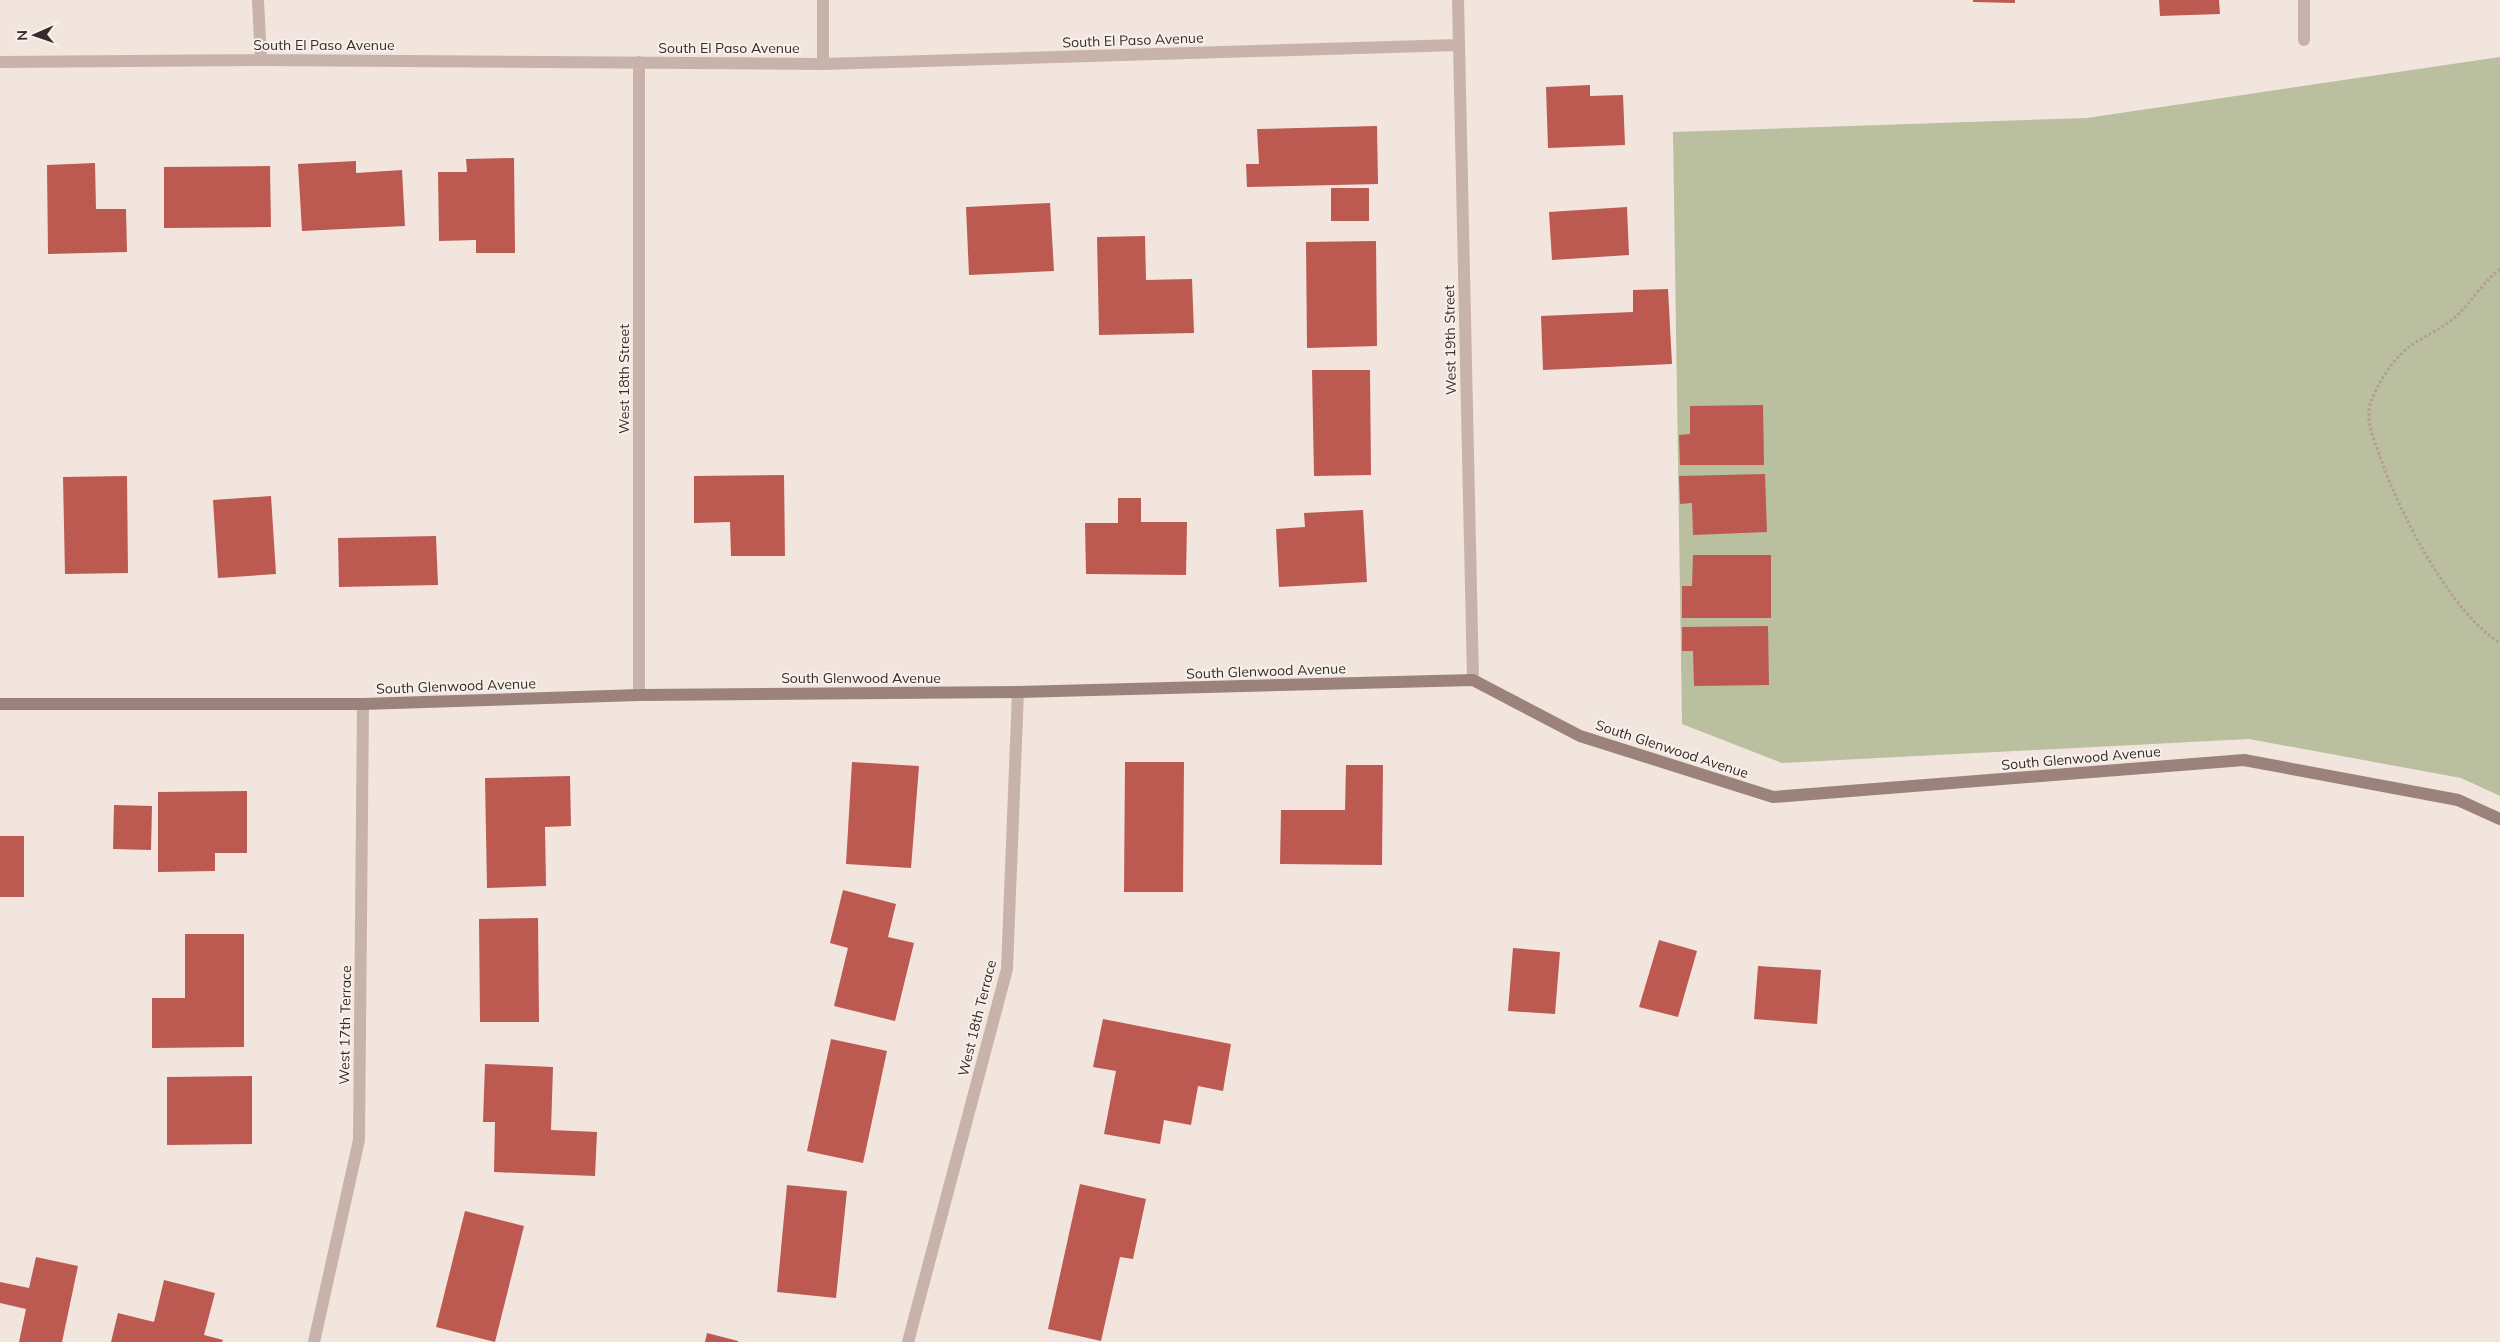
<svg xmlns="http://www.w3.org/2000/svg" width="2500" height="1342" font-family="Mulish,sans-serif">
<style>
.green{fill:#b9bf9f}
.building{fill:#bc5951}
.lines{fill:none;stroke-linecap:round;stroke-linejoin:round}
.path{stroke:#b49d95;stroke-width:3;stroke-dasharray:2.5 2.5;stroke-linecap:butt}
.street{stroke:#c8b3ab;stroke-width:12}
.secondary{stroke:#9b837c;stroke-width:12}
.labels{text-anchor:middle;stroke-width:4;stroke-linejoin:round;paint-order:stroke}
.street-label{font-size:14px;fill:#362c2a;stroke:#f8f0ea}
</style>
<rect width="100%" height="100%" fill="#f1e5de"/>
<!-- green -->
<path class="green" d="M2500,57V796L2461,778L2249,739L1782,763L1682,724L1673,132L2087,118Z"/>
<!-- building -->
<path class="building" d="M1973,0H2015V3L1973,2Z
M2159,0H2219L2220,14L2160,16Z
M1590,85V96L1623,95L1625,145L1548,148L1546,87Z
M1377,126L1378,184L1247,187L1246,164H1259L1257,129Z
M514,158L515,253H476V240L439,241L438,172H467L466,159Z
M356,161V173L402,170L405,226L302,231L298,164Z
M95,163L96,209H126L127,252L48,254L47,165Z
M270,166L271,227L164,228V167Z
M1331,188H1369V221H1331Z
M1050,203L1054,271L969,275L966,207Z
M1627,207L1629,255L1552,260L1549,212Z
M1145,236L1146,280L1192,279L1194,333L1099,335L1097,237Z
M1376,241L1377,346L1307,348L1306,242Z
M1668,289L1672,364L1543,370L1541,316L1633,312V290Z
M1312,370H1370L1371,475L1314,476Z
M1763,405L1764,465H1680L1679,435L1690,434V406Z
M1765,474L1767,532L1693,535L1692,503L1680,504L1679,476Z
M784,475L785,556H731L730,522L694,523V476Z
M127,476L128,573L65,574L63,477Z
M271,496L276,574L218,578L213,500Z
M1118,498H1141V522H1187L1186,575L1086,574L1085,523H1118Z
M1363,510L1367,582L1279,587L1276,529L1305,527L1304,513Z
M436,536L438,585L339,587L338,538Z
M1693,555H1771V618H1682V586H1692Z
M1768,626L1769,685L1694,686L1693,651H1682V627Z
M852,762L919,766L911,868L846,864Z
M1125,762H1184L1183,892H1124Z
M1346,765H1383L1382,865L1280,864L1281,810H1345Z
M570,776L571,826L545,827L546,886L487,888L485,778Z
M247,791V853H215V871L158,872V792Z
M114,805L152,806L151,850L113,849Z
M0,836H24V897H0Z
M843,890L896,904L888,937L914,943L895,1021L834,1006L848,948L830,943Z
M538,918L539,1022H480L479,919Z
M185,934H244V1047L152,1048V998H185Z
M1659,940L1697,951L1678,1017L1639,1007Z
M1513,948L1560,952L1555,1014L1508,1011Z
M1758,966L1821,970L1817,1024L1754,1019Z
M1103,1019L1231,1044L1223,1091L1198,1086L1191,1125L1164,1120L1160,1144L1104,1134L1116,1071L1093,1067Z
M831,1039L887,1051L863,1163L807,1151Z
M485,1064L553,1067L551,1130L597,1132L595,1176L494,1172L495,1122H483Z
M252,1076V1144L167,1145V1077Z
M1080,1184L1146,1199L1133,1259L1120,1257L1101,1341L1048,1329Z
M787,1185L847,1191L836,1298L777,1292Z
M465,1211L524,1226L495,1342L436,1327Z
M36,1257L78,1266L62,1342H19L26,1309L0,1303V1282L29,1288Z
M164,1280L215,1293L204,1335L223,1340L222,1342H111L118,1313L154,1322Z
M707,1333L738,1341V1342H705Z"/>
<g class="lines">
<!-- path -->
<path class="path" d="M2500,269C2482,283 2471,303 2454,318C2441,329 2426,335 2412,345C2393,358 2379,381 2371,402C2364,420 2375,441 2380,457C2400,513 2449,611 2500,643"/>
<!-- street -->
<path class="street" d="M258,0L261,60
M823,0V64
M1458,0L1473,680
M2304,40V0
M0,62L261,60L823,64L1458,45
M639,695V62
M314,1342L359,1140L363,704
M908,1342L1007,969L1018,692"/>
<!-- secondary -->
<path class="secondary" d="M0,704H363L639,695L1018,692L1473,680L1580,736L1773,797L2244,760L2458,800L2500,819"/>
</g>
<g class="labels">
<!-- street labels -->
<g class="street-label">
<text transform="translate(1133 40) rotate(-2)" y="5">South El Paso Avenue</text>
<text x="324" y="50">South El Paso Avenue</text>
<text x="729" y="53">South El Paso Avenue</text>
<text transform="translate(1450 340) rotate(-91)" y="5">West 19th Street</text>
<text transform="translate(624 379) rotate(-90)" y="5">West 18th Street</text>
<text transform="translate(1266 671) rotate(-2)" y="5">South Glenwood Avenue</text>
<text x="861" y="683">South Glenwood Avenue</text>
<text transform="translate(456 686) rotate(-2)" y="5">South Glenwood Avenue</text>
<text transform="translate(1672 749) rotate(18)" y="5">South Glenwood Avenue</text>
<text transform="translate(2081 758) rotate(-5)" y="5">South Glenwood Avenue</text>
<text transform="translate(977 1018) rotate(-76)" y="5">West 18th Terrace</text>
<text transform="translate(345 1025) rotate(-89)" y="5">West 17th Terrace</text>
</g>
</g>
<!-- north arrow -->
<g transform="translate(35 35) rotate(268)" stroke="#f8f0ea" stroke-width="4" paint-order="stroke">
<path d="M0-4L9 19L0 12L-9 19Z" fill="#362c2a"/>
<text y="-8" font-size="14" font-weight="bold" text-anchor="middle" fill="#362c2a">N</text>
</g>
</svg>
